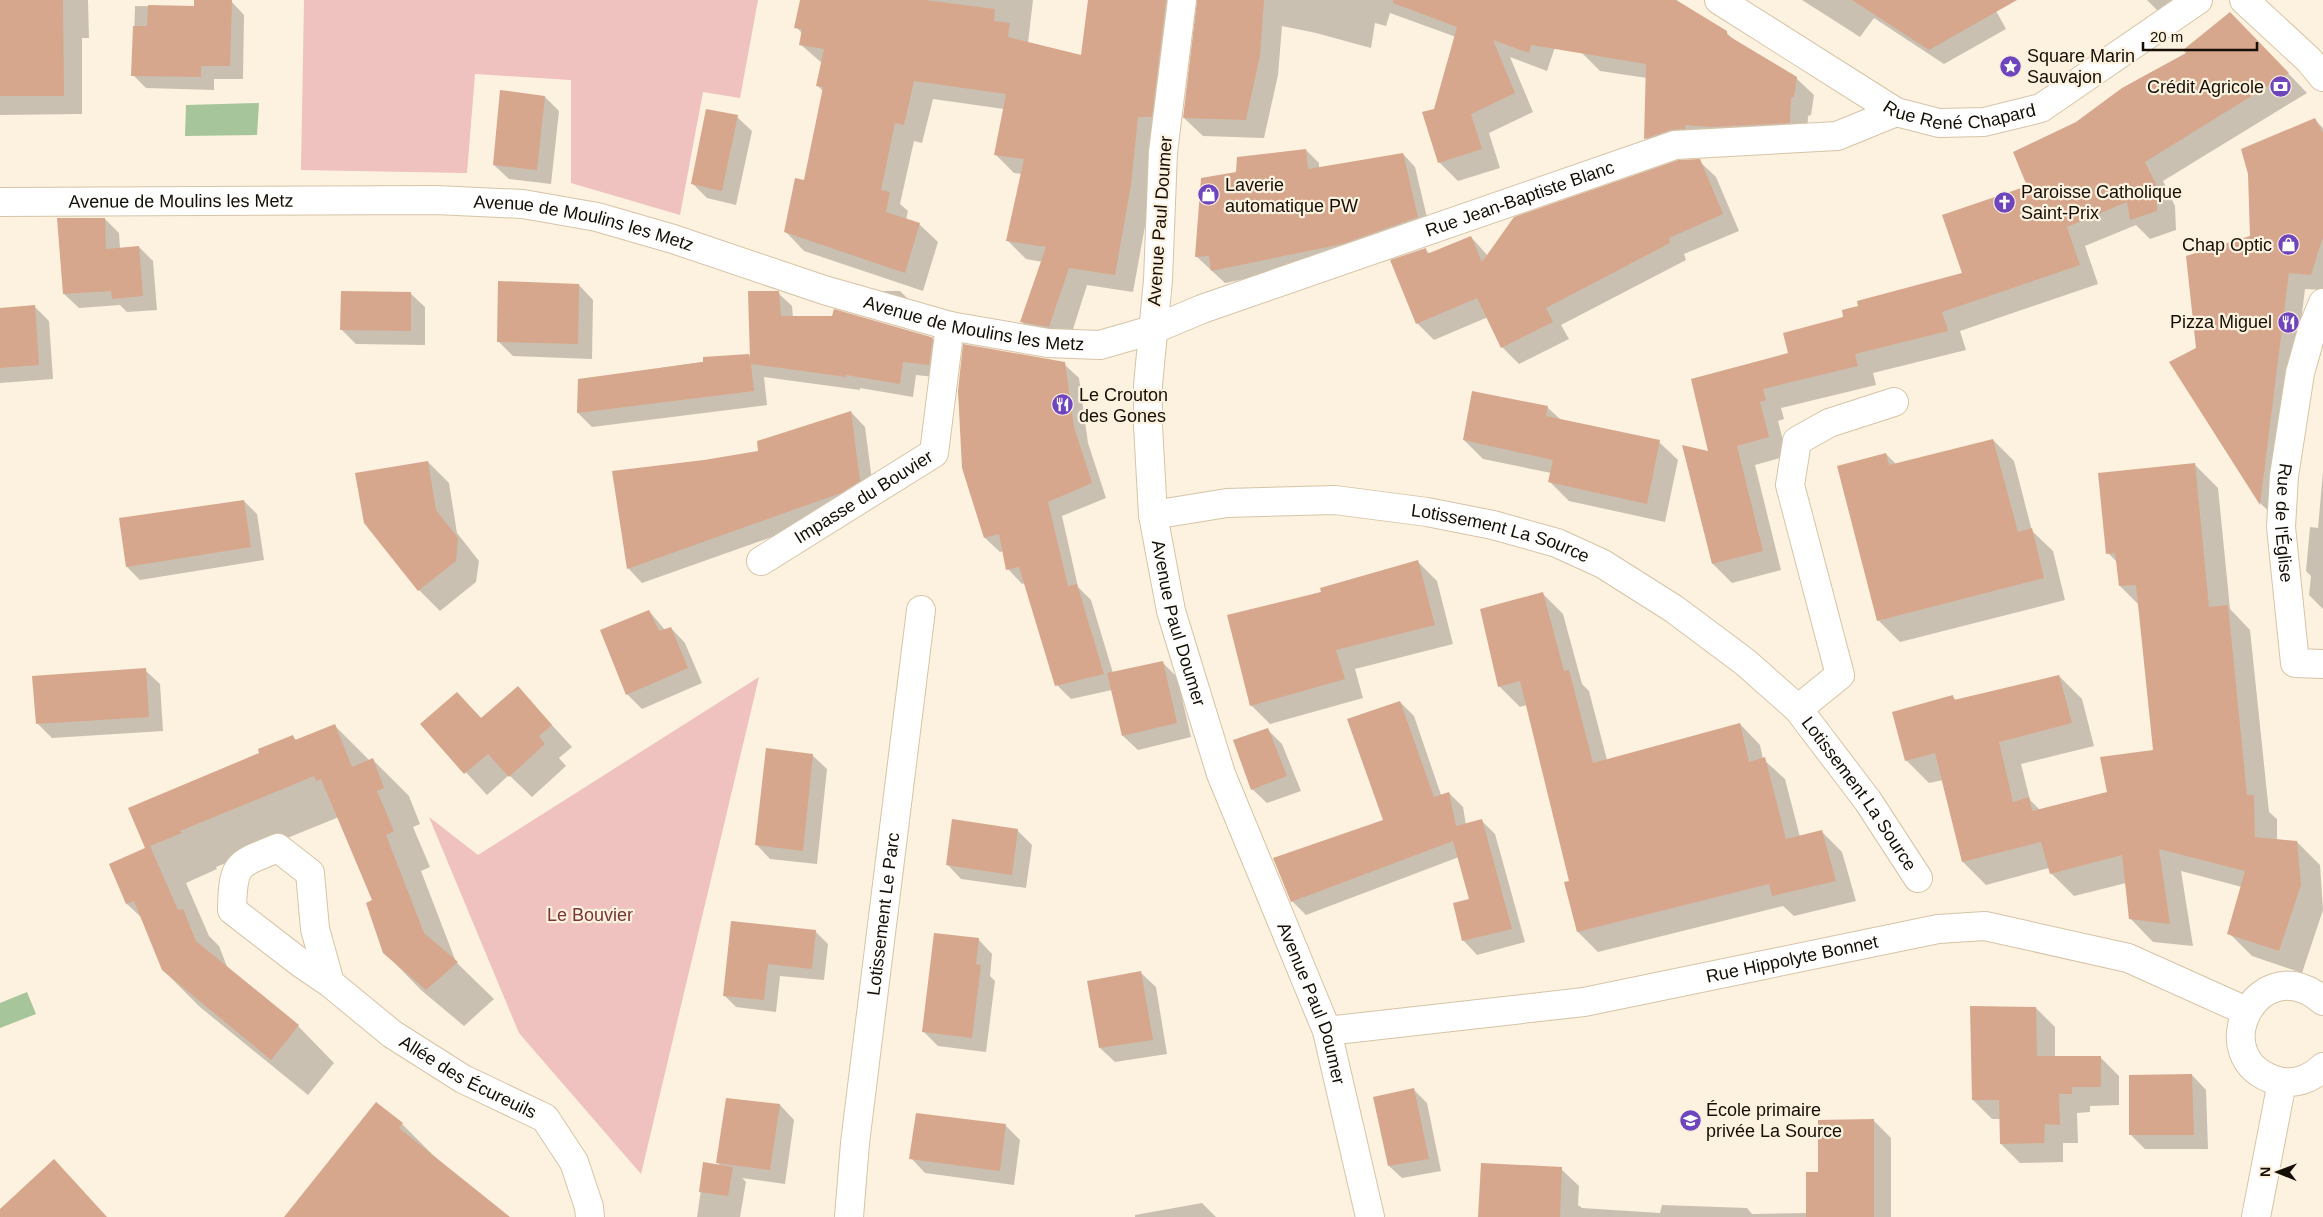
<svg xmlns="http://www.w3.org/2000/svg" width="2323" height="1217" font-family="Arial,sans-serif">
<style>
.green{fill:#efc1bf}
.water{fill:#a6c59b}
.shadow{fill:#0003}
.building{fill:#d6a78c}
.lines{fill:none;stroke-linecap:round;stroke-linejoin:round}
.street-casing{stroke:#d6c4a6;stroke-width:30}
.secondary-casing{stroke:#d6c4a6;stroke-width:30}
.street{stroke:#fff;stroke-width:28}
.secondary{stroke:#fff;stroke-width:28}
.labels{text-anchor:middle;stroke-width:4.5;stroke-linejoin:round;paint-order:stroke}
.poi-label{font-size:18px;fill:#150f05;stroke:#fdf1df;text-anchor:start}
.street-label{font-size:18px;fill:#150f05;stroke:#fdf1df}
.park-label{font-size:18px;fill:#793434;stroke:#fdf1df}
</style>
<rect width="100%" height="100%" fill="#fdf1df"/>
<!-- green -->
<path class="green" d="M304,0H758L740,98L703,92L680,215L571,183V80L475,74L467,173L301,170Z
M759,677L641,1174L519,1033L429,817L478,855Z"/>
<!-- water -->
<path class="water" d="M259,103L257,135L185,136L186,105Z
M27,992L36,1014L0,1028V1003Z"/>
<!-- shadow -->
<path class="shadow" d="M0,0H88L89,38H82V114L0,115Z
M802,0H1033L1028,43L1082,56L1090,0H1486L1557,41L1547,71L1510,57L1533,112L1489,133L1500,168L1458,181L1439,162L1435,110L1456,37L1390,13L1386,26L1375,23L1371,48L1316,33L1282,26L1278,75L1264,138L1203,136L1184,118L1199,3L1195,4L1149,204L1133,292L1087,285L1068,345L1040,340L1022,322L1043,262L1026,259L1007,240L1022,174L1014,173L995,154L1004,109L933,99L922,143L914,141L900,204L908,211L906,220L919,224L938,242L923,291L804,251L786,232L805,181L824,92L817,85L822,63L800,44L803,34L796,27Z
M1586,0H1676L1726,32L1737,43L1796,78L1814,95L1811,115L1808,116L1807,140L1663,156L1646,139L1647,78L1600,71L1582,53Z
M1802,0H1990L2006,29L1944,64L1874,18L1860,37Z
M2147,0H2176L2163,16Z
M231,1L244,15L243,79H214V90L146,88L133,75L135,6L195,7Z
M2249,32L2307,93L2163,181L2175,206L2176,230L2150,239L2136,225L2085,246L2098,284L1960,331L1966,350L1873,373L1876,385L1781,408L1784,419L1778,421L1787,456L1755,465L1781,570L1732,583L1713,564L1709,452L1790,354L1845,318L1963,274L2076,123Z
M545,97L559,111L551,184L509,179L494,165Z
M737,117L752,131L736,205L707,198L693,184Z
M2315,120L2323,128V290L2305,289L2277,519L2261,504L2171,363L2198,349L2251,237Z
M1306,150L1319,163V169L1403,154L1415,167L1430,230L1355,256L1225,283L1197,257L1237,174L1238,158Z
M1699,161L1716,177L1739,231L1684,254L1686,260L1561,325L1569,339L1519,364L1502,347L1488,317L1434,340L1417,323L1425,249L1430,254L1471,237L1488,256Z
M105,219L119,233L120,249L139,247L153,261L157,310L127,312L120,305L79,308L64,294Z
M579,285L593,300L592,359L513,356L498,341Z
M883,291H900L927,318L909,317Z
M410,293L425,307V345L356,344L342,330Z
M778,293L792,306L793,318L932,339L946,353L943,378L916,375L913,397L860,388V390L764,377L767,405L592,427L578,413L579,380L749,355L751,358Z
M34,306L49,321L53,379L0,383V309Z
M1064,364L1079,378L1088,443L1106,498L1062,516L1078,587L1091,600L1113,673L1162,662L1177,677L1191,737L1138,750L1123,736L1112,690L1071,699L1057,685L1025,583L1022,584L1008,569L1004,551L1000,552L985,538Z
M1547,407L1561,420L1659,442L1678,460L1665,522L1569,501L1550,482L1551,473L1483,459L1464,440Z
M851,412L865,427L874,496L856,507L642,583L628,568L705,461L760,452Z
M1993,440L2014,461L2032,531L2053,551L2065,600L1900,642L1878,620L1886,454L1896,464Z
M428,462L449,483L457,533L479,561L476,582L440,611L419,590Z
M2195,465L2218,488L2230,609L2250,630L2269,812L2277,819V841L2297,842L2320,865L2323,910L2302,973L2252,956L2229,933L2242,887L2181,871L2193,946L2153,942L2130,918L2126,883L2074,896L2051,873L2049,868L1986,885L1963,862L1943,780L1929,783L1906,760L1953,697L1957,701L2059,676L2082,699L2094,746L2021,764L2030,800L2040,810L2109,793L2154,751L2140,606L2120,586L2118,563L2108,553Z
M2323,472V609L2309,595L2311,576L2306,571L2310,527L2318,528Z
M244,501L257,514L264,560L140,580L127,567Z
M1418,562L1437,581L1453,644L1355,669L1363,698L1270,724L1251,705L1322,593Z
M1542,593L1563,614L1582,684L1589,691L1607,760L1740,724L1760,745L1763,759L1785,779L1800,837L1822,832L1842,852L1856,901L1794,916L1783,906L1598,952L1578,932L1571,882L1527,705L1520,707L1499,686Z
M649,611L665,630L671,628L685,643L702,683L642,709L627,694Z
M145,670L160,684L163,731L52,738L38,724Z
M518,688L572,747L559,758L566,766L532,797L509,775L487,795L422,725L457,694L482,719Z
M1400,702L1414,716L1441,795L1449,793L1463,807L1466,825L1481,820L1495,834L1525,942L1477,955L1464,941L1454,904L1471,900L1459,857L1306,915L1292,901L1385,821Z
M335,726L370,761L373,760L409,796L420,824L413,827L430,867L421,871L456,962L494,999L464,1026L421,990L385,953L374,901L339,817L216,867L217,869L186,883L209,936L219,946L228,969L298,1026L334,1063L308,1095L200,1007L163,970L144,920L127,904L110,864L147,849L130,808L261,754L293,737L297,741Z
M1268,730L1282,744L1301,791L1267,803L1252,789Z
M812,755L827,769L817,864L770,859L756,844Z
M1017,830L1032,845L1026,888L961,879L947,864Z
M732,922L815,931L828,944L824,980L780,976L776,1012L736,1007L724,995Z
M978,939L992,954L990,976L995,981L986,1052L938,1046L923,1031Z
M1141,973L1156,987L1167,1054L1115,1062L1100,1048Z
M2036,1008L2055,1027V1057H2100L2119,1076V1105L2090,1106V1112L2077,1113L2078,1143H2063V1162L2020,1163L2001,1144L2000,1119H1992L1973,1100Z
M2192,1075L2206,1090L2208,1149H2145L2131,1135Z
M1414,1090L1427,1103L1441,1171L1402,1178L1389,1166Z
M727,1099L780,1105L794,1120L785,1184L742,1178L746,1182L740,1217H697L705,1163L721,1166L718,1163Z
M1873,1120L1891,1138V1217H1479L1561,1169L1579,1186L1578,1205L1582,1208L1660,1213L1662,1205L1747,1208L1752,1214L1807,1213L1819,1173Z
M402,1124L439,1161L508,1217H286Z
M1006,1126L1020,1140L1014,1185L925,1173L911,1158Z
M1202,1203L1216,1217H1135V1215Z"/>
<!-- building -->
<path class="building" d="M0,0H63L64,96H0Z
M194,0H232L230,66H201V77L131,76L133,26H147L148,5L194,6Z
M800,0H925L995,9L994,21L1010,23L1008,37L1081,55L1088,0H1166L1152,117H1138L1131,185L1115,275L1069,268L1049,327L1020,322L1046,247L1006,241L1024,159L994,155L1006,94L914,81L904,125L895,123L881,190L890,192L886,212L920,223L905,273L784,232L795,178L804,180L823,87L816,86L824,49L799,45L802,29L794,28Z
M1197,0H1264L1260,56L1246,120L1183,118Z
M1393,0H1676L1727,31V35L1797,77L1794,97L1791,98L1790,123L1711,127L1685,125L1686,129L1670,130L1644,139L1646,64L1531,45L1529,53L1493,40L1515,93L1471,114L1482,149L1438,163L1422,112L1434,109L1457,27L1393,3Z
M1852,0H2017L1929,50Z
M2230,12L2289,73L2145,162L2157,186V211L2130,220L2127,202L2067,227L2080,265L1942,312L1948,331L1855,354L1858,366L1763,389L1766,400L1760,402L1769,437L1737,446L1763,551L1712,564L1682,445L1708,451L1691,379L1788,353L1783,333L1843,317L1842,310L1858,306L1857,301L1962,273L1942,215L2027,186L2013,152L2076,122L2122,88L2186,53L2183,50Z
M500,90L545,96L537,170L493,165Z
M706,109L738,115L722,191L691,184Z
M2315,118L2323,133V237L2311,275L2289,273L2260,505L2169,362L2196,348L2186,256L2250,236L2248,174L2241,149Z
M1306,149L1308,169L1403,153L1418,217L1342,244L1211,271L1209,256L1195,257L1201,178L1236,172L1237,157Z
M1700,159L1723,214L1669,238L1670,243L1546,308L1553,322L1501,348L1477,298L1416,324L1390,260L1426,248L1427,254L1471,236L1482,262L1514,217L1678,160Z
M57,218H105L106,249L139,246L143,296L112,299L111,291L63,294Z
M498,281L579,284L578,344L497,342Z
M341,291L411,292V331L340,330Z
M748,291H779L781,316H832L834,309L931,337L933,338L929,365L903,362L900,384L846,375L847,377L751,364L754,391L577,413L578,379L703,362V357L749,354L750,359Z
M35,305L39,365L0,368V308Z
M963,344L1065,362L1074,427L1092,483L1048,502L1068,586L1077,584L1104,674L1055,686L1019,567L1006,570L999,534L984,538L962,468L958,391Z
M1472,391L1548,406L1546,416L1660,440L1647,504L1548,482L1553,460L1463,440Z
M851,411L860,481L841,493L627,569L612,471L704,460L758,451L757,441Z
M1993,439L2018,532L2032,528L2044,578L1877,621L1837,466L1886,453L1889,465Z
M428,461L436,510L458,538L456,561L418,591L364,523L355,473Z
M2195,463L2209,607L2228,605L2247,795H2254L2255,837L2297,841L2301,885L2279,951L2227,934L2245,871L2159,849L2170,924L2129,919L2122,855L2050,874L2041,842L1962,862L1935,753L1905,761L1892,712L1953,695L1954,700L2059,675L2072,723L1999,742L2013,802L2029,797L2032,811L2107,792L2100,757L2153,750L2136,585L2119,586L2115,553L2106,554L2098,473Z
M244,500L251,547L126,567L119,518Z
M1418,560L1435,625L1336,650L1345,679L1250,706L1227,615L1321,592L1320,588Z
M1543,592L1564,671L1569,670L1593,763L1740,723L1749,762L1765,757L1786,839L1822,830L1836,881L1772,896L1769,884L1577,932L1564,882L1569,881L1520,681L1498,687L1480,609Z
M649,610L659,631L671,627L688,668L626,695L600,630Z
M1163,661L1177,723L1122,736L1107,673Z
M146,668L149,717L36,724L32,676Z
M518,686L552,725L539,736L545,744L509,777L488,754L464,774L420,724L457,692L481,718Z
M1400,701L1434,797L1449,792L1456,826L1482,819L1512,929L1462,941L1453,903L1469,899L1453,841L1291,902L1273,858L1383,820L1347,719Z
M335,724L352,767L373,758L384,788L377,791L394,831L386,835L424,933L458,962L426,990L383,953L366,903L372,900L321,779L316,781L314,776L180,831L182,833L150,846L178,910L183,909L196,941L299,1025L271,1060L162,970L134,901L126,904L109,864L145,848L128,808L259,753L258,749L293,735L295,740Z
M1268,728L1287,776L1251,790L1233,740Z
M766,748L813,754L803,851L755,845Z
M952,819L1018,829L1012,875L946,865Z
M731,921L816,930L812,969L768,964L764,1000L723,996Z
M934,933L979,938L976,964L981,965L972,1038L922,1032Z
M1141,971L1153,1040L1099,1048L1087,981Z
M1970,1006L2036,1007L2037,1056H2101V1087H2072V1094H2059L2060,1125L2045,1124L2044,1143L2000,1144L1999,1100H1972Z
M2192,1074L2194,1135H2129V1075Z
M1414,1088L1429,1159L1388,1166L1373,1097Z
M726,1098L780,1104L770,1170L716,1163Z
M376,1102L403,1123L399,1128L510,1217H284Z
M916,1113L1006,1124L1000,1171L909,1159Z
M1874,1119V1217H1806V1172H1818V1120Z
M54,1159L107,1217H0V1209Z
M703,1162L733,1167L728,1196L699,1192Z
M1481,1163L1562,1167L1560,1217H1478Z"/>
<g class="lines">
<defs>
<g id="street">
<path id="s1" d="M1719,0L1896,112L1939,123L1984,122L2041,108L2198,0"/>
<path d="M2244,0L2309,60L2323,77"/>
<path id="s2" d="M0,202L436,200L523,204L597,217L673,239L824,290L950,326L1048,343L1100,345L1152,330L1202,309L1675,145L1837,136L1896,112"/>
<path id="s3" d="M2323,303L2313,327L2300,373L2284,476L2281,527L2295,663L2323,664"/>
<path id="s4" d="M1153,515L1227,503L1335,500L1427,512L1493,525L1557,543L1603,564L1674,609L1745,662L1798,709L1868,801L1918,878"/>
<path id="s5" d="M761,561L934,453L950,326"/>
<path d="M1798,709L1840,675L1790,485L1797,441L1829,423L1894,402"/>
<path id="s6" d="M330,983L315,929L310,873L278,848C236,865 233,863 232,910L302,964L330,983L392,1034L463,1079L545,1118L574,1162L589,1207L590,1217"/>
<path id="s7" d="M849,1217L855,1143L921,610"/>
</g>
<g id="secondary">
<path id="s8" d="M1182,0L1163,152L1158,280L1148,385V426L1153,515L1171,611L1221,774L1327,1031L1370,1217"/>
<path d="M2323,1001C2259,945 2200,1059 2278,1081C2294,1085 2311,1079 2323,1067"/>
<path id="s9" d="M1327,1031L1584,1002L1938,929L1985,926L2128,958L2246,1011"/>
<path d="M2256,1217L2282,1082"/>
</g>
</defs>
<!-- street casing -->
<use href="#street" class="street-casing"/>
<!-- secondary casing -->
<use href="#secondary" class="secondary-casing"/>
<!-- street -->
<use href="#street" class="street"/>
<!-- secondary -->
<use href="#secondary" class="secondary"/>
</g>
<!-- icons -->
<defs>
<symbol id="sight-disc" viewBox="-11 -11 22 22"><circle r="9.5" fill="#6f45bd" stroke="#fdf1df"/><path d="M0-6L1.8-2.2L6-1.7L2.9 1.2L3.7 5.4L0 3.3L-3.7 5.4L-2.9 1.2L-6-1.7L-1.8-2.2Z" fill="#fff"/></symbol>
<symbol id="bank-disc" viewBox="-11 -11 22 22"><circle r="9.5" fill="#6f45bd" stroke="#fdf1df"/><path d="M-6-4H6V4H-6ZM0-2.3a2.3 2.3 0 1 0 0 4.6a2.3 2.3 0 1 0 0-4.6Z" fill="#fff"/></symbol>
<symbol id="shop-disc" viewBox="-11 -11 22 22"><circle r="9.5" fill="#6f45bd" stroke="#fdf1df"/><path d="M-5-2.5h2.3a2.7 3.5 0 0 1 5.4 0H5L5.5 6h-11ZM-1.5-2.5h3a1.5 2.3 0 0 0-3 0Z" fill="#fff"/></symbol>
<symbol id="church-disc" viewBox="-11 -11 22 22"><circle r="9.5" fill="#6f45bd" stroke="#fdf1df"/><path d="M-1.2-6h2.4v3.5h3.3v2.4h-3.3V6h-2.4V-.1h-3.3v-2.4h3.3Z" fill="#fff"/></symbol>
<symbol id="restaurant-disc" viewBox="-11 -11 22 22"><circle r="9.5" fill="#6f45bd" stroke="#fdf1df"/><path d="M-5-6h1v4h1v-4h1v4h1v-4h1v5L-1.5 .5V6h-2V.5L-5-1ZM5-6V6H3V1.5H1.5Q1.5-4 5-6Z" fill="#fff"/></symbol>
<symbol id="school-disc" viewBox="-11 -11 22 22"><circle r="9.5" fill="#6f45bd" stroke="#fdf1df"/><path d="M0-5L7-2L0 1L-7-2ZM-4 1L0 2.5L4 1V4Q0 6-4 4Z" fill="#fff"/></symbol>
</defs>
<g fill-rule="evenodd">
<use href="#sight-disc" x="1998" y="54" width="25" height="25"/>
<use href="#bank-disc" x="2268" y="74" width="25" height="25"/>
<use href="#shop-disc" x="1196" y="182" width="25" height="25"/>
<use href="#church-disc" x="1992" y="190" width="25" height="25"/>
<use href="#shop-disc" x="2276" y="232" width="25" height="25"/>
<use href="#restaurant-disc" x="2276" y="310" width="25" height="25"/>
<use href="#restaurant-disc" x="1050" y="392" width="25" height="25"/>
<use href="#school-disc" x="1678" y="1108" width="25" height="25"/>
</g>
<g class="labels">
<!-- poi labels -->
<g class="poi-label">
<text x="2027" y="62">Square Marin<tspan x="2027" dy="21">Sauvajon</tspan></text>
<text x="2264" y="93" text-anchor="end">Crédit Agricole</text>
<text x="1225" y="191">Laverie<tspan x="1225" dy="21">automatique PW</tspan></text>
<text x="2021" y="198">Paroisse Catholique<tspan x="2021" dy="21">Saint-Prix</tspan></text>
<text x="2272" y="251" text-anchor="end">Chap Optic</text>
<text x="2272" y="328" text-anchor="end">Pizza Miguel</text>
<text x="1079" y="401">Le Crouton<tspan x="1079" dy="21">des Gones</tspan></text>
<text x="1706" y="1116">École primaire<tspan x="1706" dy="21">privée La Source</tspan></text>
</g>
<!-- street labels -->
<g class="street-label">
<text dy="6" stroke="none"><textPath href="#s1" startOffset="274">Rue René Chapard</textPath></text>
<text dy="6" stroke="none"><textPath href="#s2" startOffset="1564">Rue Jean-Baptiste Blanc</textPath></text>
<text dy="6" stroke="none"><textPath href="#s2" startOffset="181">Avenue de Moulins les Metz</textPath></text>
<text transform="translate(1160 221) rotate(-86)" y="6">Avenue Paul Doumer</text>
<text dy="6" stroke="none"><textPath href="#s2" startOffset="586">Avenue de Moulins les Metz</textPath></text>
<text dy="6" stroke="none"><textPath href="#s2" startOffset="991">Avenue de Moulins les Metz</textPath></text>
<text dy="6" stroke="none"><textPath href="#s5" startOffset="121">Impasse du Bouvier</textPath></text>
<text dy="6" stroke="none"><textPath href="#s3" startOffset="225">Rue de l'Église</textPath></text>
<text dy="6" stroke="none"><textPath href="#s4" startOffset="352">Lotissement La Source</textPath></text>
<text dy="6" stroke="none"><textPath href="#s8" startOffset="628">Avenue Paul Doumer</textPath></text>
<text dy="6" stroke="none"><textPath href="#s4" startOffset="808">Lotissement La Source</textPath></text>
<text dy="6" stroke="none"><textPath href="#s7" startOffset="305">Lotissement Le Parc</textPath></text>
<text dy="6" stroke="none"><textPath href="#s9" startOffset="471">Rue Hippolyte Bonnet</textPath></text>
<text dy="6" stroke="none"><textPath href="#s8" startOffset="1032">Avenue Paul Doumer</textPath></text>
<text dy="6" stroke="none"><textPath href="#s6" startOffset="530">Allée des Écureuils</textPath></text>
</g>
<!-- park labels -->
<g class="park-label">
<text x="590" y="921">Le Bouvier</text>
</g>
</g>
<!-- north arrow -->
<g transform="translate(2278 1172) rotate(271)" stroke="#fdf1df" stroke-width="4" paint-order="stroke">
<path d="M0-4L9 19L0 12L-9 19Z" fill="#150f05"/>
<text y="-8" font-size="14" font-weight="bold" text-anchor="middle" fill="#150f05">N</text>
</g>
<!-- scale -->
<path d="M2143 42v8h114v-8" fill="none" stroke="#150f05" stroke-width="2.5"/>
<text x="2150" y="42" font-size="15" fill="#150f05" stroke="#fdf1df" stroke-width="4" paint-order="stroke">20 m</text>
</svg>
